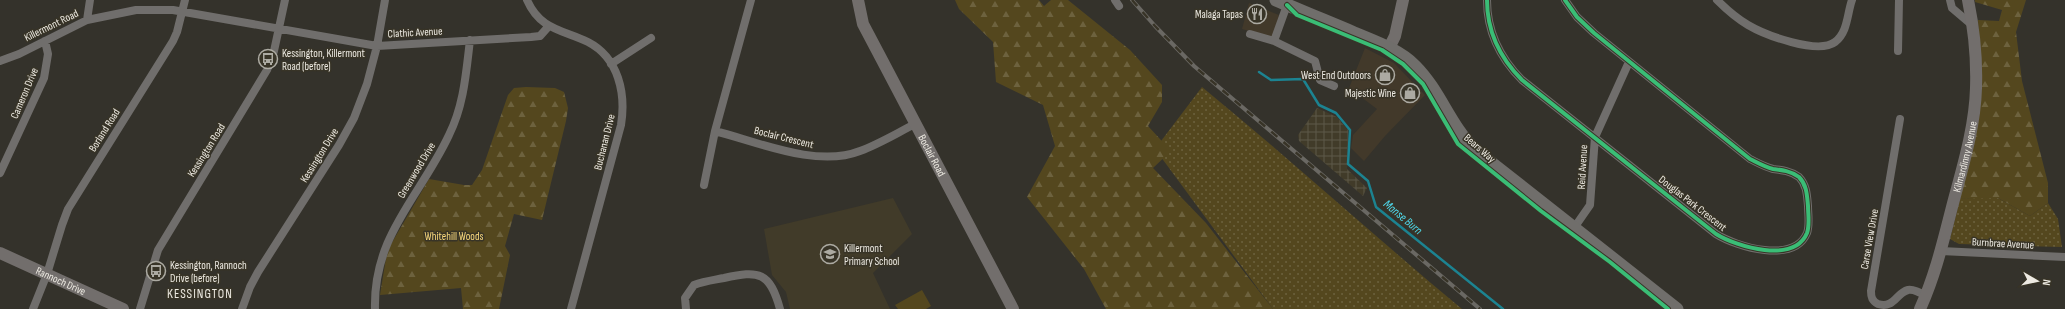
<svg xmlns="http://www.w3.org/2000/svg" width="2065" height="309" font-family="'Sofia Sans Condensed',sans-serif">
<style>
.commercial{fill:#42392a}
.industrial{fill:url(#industrial-grid)}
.built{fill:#413b29}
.grass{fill:url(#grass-dots)}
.forest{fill:url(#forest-firs)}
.garden{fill:#54471e}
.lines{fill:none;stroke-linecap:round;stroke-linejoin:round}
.stream{stroke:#1c8391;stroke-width:2.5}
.street{stroke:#706e6c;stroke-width:8}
.secondary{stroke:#726e6c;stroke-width:12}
.primary{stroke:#706e6b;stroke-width:13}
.rail-casing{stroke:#6a6863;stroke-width:4}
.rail{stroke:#383427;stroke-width:2.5;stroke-dasharray:8;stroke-linecap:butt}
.cycleway-casing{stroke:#383427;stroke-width:6}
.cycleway{stroke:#3abd76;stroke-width:4}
.labels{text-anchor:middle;stroke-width:3;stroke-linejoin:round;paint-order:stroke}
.poi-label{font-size:11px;fill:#edeae2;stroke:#383427;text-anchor:end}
.street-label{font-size:11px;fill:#edeae2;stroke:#383427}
.park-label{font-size:11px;fill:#fbda7c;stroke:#383427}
.water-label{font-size:12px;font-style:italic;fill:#4ed7ed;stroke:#383427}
.quarter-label{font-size:13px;letter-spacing:1px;fill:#edeae2;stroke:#383427}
</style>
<defs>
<pattern id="industrial-grid" width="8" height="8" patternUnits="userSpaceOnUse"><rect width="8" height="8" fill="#413b29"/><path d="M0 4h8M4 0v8" fill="none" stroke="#5d5848"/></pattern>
<pattern id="grass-dots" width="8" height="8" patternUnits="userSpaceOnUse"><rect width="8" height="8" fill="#54471e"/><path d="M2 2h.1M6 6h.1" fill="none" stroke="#6d623e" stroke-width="1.8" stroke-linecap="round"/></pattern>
<pattern id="forest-firs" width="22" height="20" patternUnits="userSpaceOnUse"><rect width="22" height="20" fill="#54471e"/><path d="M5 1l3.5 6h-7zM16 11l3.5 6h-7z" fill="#6d623e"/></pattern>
</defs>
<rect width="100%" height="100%" fill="#34322b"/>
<!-- commercial -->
<path class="commercial" d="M1249,3L1279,15L1273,38L1242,29Z
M1365,48L1394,63L1425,95L1385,136L1364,161L1351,148L1353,135L1377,109L1349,88Z"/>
<!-- industrial -->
<path class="industrial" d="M1317,108L1337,117L1348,130L1347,169L1367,188L1363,196L1299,141L1298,135Z"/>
<!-- built -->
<path class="built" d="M893,198L912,234L873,273L890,309H790L786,292L772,275L764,229Z"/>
<!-- grass -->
<path class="grass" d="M1202,87C1290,159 1374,236 1462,309H1273L1155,149Z
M1987,197L1998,198L2030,216L2048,203L2058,219L2062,247L1959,244L1950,239L1960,199Z"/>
<!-- forest -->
<path class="forest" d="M955,0H1039L1044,6L1051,0H1068L1130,50L1162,85V102L1148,126L1171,151L1153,168L1206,223L1273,309H1106L1084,269L1027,197L1055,146L1043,105L996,82L993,42L959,9Z
M1975,0H2026L2016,32L2022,81L2048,183V203L2030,216L1998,198L1960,199L1981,80L1978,20L1999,21L2002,10L1975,2Z
M526,87L555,88L564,92L568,108L566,121L542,220L514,214L505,246L510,255L499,309H463L461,288L380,295L386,258L390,246L429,179L464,185H472L482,170L508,95L514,88Z"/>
<!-- garden -->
<path class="garden" d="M922,290L931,306L926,309H898L895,305Z"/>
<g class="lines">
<!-- stream -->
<path class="stream" d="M1259,72L1271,80L1303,79L1319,105L1336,113L1350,130L1348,164L1368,181L1376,207L1503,309"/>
<!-- street -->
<path class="street" d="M527,0C540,30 563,30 588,42C619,58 626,94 621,125L571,309
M1115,0L1119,6
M1487,0C1487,32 1500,58 1522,80L1716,234C1737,247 1794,264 1807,233C1810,225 1808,214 1808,206C1807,196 1807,185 1799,177C1791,171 1782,170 1773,169C1765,167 1758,163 1750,159L1594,33L1577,17L1565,0
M1717,0C1727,10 1736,18 1748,25C1765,35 1818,55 1835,42C1848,32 1847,14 1852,0
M1950,0L1952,8L1972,25
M87,20L90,0
M1250,34L1274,41L1315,61L1320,80L1334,86
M1274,41L1287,5
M1898,51L1899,0
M0,61L19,54L87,20L136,10H173L377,46L531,37L540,36L548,27
M611,64L651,38
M1900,119L1871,291C1871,297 1872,301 1878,304C1894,309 1896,293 1908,290C1914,289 1921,293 1926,296
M715,131C758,142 817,168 860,151C879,144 897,133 915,124
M0,173L44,78L48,54L45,41
M704,185L715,131L751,0
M1574,228L1590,205L1595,137L1629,62
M1941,251L2065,257
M33,309L47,274L62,225L68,209L173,41L177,32L185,0
M140,309L158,250L267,70L274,51L285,0
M242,309L250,287L258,272L339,145L354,118L367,84L377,46L385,0
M375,309C373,235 420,197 449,135C464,105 466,73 470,40
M686,309L685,298L694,285C704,281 714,280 724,278C759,270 770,272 780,309"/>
<!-- secondary -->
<g class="secondary">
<path id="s1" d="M858,0L863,24L882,60L1013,309"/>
<path d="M1389,48L1395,36L1403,0"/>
<path id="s2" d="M0,253L123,309"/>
<path id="s3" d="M1920,309C1935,276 1943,242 1952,207C1962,169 1975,128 1976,88C1977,59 1974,29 1968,0"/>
</g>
<!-- primary -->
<path class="primary" d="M1276,0C1301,11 1326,21 1352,32C1373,41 1398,49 1415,66C1440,91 1450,126 1475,150L1677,309"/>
<defs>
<path id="rail" d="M1132,0L1155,26L1194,66L1480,309"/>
</defs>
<!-- rail casing -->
<use href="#rail" class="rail-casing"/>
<!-- rail -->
<use href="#rail" class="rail"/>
<defs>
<path id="cycleway" d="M1487,0C1487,32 1500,58 1522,80L1716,234C1737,247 1794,264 1807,233C1810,225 1808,214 1808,206C1807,196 1807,185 1799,177C1791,171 1782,170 1773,169C1765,167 1758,163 1750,159L1594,33L1577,17L1565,0
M1287,5L1297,15L1382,50L1403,64L1423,84L1458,144L1541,211L1610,262L1668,309"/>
</defs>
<!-- cycleway casing -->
<use href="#cycleway" class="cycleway-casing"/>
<!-- cycleway -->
<use href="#cycleway" class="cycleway"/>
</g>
<!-- icons -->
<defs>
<symbol id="restaurant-ring" viewBox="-11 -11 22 22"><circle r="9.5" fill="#383427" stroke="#acaaa2" stroke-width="1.5"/><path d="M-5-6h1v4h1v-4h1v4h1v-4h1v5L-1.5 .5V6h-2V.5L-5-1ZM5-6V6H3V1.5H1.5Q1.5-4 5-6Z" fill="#acaaa2"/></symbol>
<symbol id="bus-ring" viewBox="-11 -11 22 22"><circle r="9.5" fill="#383427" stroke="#acaaa2" stroke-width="1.5"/><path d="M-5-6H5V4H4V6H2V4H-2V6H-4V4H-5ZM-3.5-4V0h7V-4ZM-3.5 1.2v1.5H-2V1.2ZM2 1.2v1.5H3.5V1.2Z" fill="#acaaa2"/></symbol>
<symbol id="shop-ring" viewBox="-11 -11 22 22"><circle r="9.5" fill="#383427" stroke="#acaaa2" stroke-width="1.5"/><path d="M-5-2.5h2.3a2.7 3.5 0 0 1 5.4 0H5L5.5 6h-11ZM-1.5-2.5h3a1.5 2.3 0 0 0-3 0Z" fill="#acaaa2"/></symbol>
<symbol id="school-ring" viewBox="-11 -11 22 22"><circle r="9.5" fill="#383427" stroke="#acaaa2" stroke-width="1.5"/><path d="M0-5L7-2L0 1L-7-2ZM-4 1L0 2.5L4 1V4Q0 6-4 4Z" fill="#acaaa2"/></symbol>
</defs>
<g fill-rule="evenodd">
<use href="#restaurant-ring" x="1246" y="3" width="22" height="22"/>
<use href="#bus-ring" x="257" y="48" width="22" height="22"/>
<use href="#shop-ring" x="1374" y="64" width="22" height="22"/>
<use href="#shop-ring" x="1399" y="82" width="22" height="22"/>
<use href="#school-ring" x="819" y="243" width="22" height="22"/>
<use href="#bus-ring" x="145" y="260" width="22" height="22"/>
</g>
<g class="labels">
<!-- poi labels -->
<g class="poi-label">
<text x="1243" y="18">Malaga Tapas</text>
<text x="282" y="57" text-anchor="start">Kessington, Killermont<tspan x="282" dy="13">Road (before)</tspan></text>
<text x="1371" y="79">West End Outdoors</text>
<text x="1396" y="97">Majestic Wine</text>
<text x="844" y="252" text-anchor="start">Killermont<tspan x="844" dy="13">Primary School</tspan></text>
<text x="170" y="269" text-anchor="start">Kessington, Rannoch<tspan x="170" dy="13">Drive (before)</tspan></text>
</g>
<!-- street labels -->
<g class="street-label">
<text transform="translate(51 25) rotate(-26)" y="4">Killermont Road</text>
<text transform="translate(415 32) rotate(-3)" y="4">Clathic Avenue</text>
<text transform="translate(24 93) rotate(-67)" y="4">Cameron Drive</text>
<text transform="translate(104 130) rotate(-58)" y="4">Borland Road</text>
<text transform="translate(784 137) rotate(14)" y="4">Boclair Crescent</text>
<text transform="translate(604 142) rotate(-76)" y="4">Buchanan Drive</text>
<text transform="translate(1480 148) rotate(41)" y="4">Bears Way</text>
<text transform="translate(206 150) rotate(-58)" y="4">Kessington Road</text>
<text transform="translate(319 155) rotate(-58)" y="4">Kessington Drive</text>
<text dy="4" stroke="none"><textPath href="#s1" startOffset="173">Boclair Road</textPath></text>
<text dy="4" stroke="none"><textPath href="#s3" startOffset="159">Kilmardinny Avenue</textPath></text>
<text transform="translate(1582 167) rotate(-87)" y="4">Reid Avenue</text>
<text transform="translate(416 170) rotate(-59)" y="4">Greenwood Drive</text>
<text transform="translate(1693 203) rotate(38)" y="4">Douglas Park Crescent</text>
<text transform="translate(1869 239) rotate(-80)" y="4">Carse View Drive</text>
<text transform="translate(2003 243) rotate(3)" y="4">Burnbrae Avenue</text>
<text dy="4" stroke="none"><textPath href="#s2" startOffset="67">Rannoch Drive</textPath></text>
</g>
<!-- park labels -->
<g class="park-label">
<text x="454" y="240">Whitehill Woods</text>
</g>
<!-- water labels -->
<g class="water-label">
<text transform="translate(1403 217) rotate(40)" y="4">Manse Burn</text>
</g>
<!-- quarter labels -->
<g class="quarter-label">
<text x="200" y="298">KESSINGTON</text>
</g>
</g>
<!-- north arrow -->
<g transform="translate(2037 281) rotate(99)" stroke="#383427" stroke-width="3" paint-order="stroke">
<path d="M0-3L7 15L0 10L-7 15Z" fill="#edeae2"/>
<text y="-6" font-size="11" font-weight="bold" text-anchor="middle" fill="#edeae2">N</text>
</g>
</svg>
